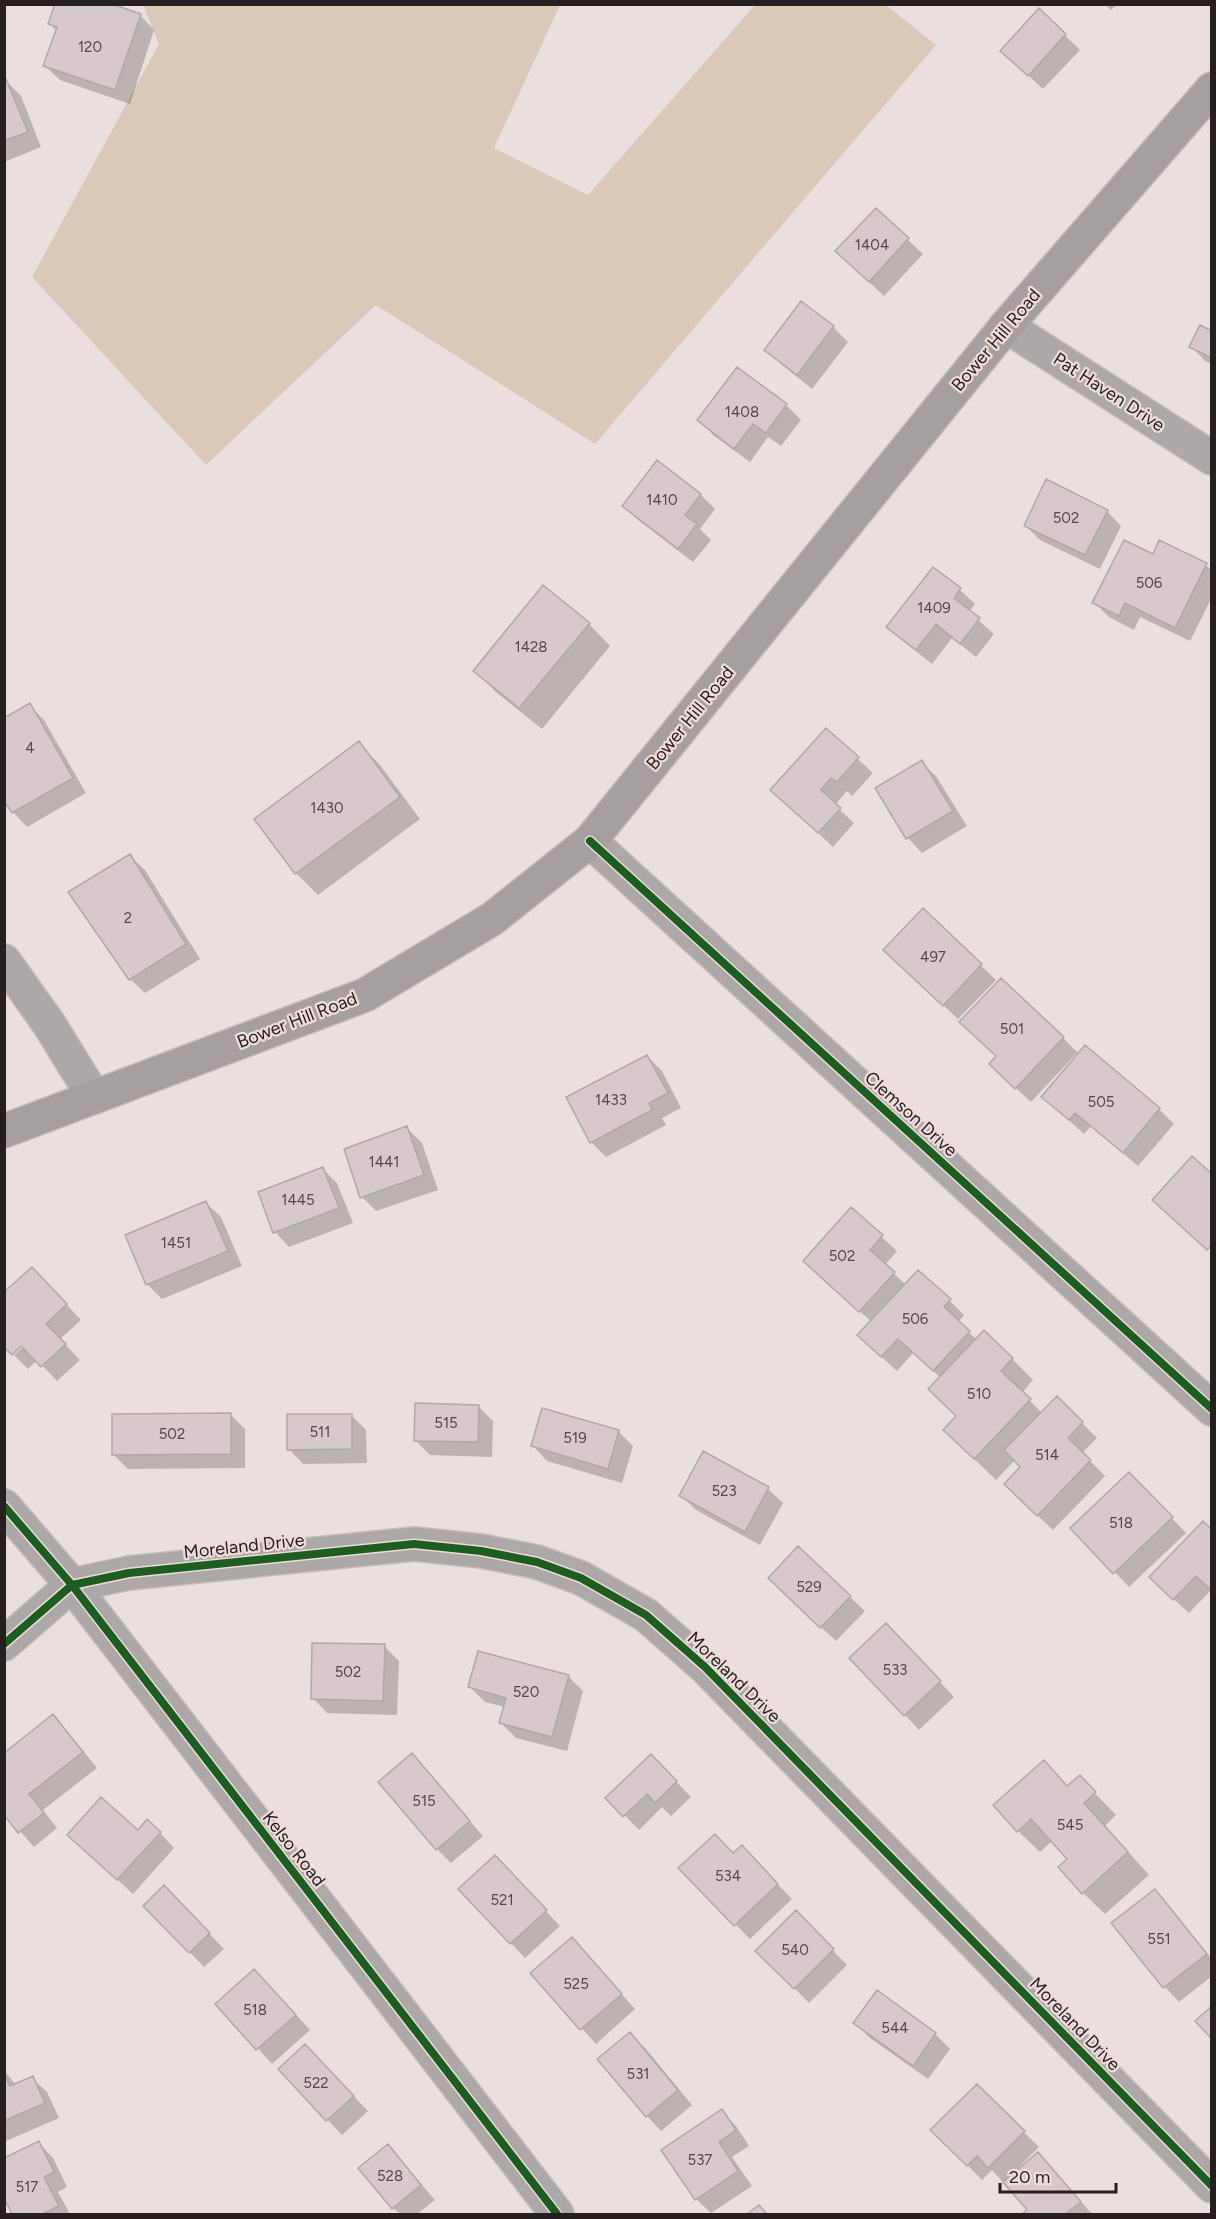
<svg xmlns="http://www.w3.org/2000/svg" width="1216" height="2219" font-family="Figtree,sans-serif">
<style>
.green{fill:#dac9b8}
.shadow{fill:#0003}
.building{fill:#d6c8cb;stroke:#b0a8a9;stroke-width:1.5}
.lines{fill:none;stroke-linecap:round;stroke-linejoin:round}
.minor-casing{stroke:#c6bdbd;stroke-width:36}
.major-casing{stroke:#c6bdbd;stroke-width:36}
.minor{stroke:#aba8a7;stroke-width:33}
.major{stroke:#a5a09f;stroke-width:33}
.cycleway-casing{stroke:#efdbda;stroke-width:11}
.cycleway{stroke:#1b5e20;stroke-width:8}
.labels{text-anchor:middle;stroke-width:4.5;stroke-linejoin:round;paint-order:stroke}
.number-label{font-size:15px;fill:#52494a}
.street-label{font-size:18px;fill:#261f1f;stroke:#efdbda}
</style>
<rect width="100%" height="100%" fill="#eadfdf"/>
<!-- green -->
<path class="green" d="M143,5H560L494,148L588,195L755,5H886L936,45L595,444L376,305L206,465L32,277L159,44Z"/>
<!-- shadow -->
<path class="shadow" d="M1105,4H1118L1111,10Z
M1039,10L1080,50L1043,89L1017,65Z
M140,15L154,30L130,104L60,80L45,66L57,31L50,24Z
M6,81L21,96L41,147L4,162Z
M876,210L923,254L884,296L852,266Z
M833,327L848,342L812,389L781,364L766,350Z
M1212,333V364L1205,361L1191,346Z
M737,369L786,405L801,420L781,446L768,437L750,462L713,435L699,420Z
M657,462L701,495L715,509L700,529L711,540L693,562L638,520L624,506Z
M1107,511L1121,526L1100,569L1040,540L1025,525Z
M1206,565L1212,571V597L1190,641L1140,617L1134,630L1109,617L1094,602Z
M933,569L960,590L975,604L969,612L994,634L976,657L952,638L932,664L903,641L888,627Z
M589,624L610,646L542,729L496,692L475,670Z
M29,705L44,720L86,793L27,827L13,812Z
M826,730L873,773L852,796L847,791L835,805L854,823L833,847L772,790Z
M359,743L380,765L420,819L318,895L296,873L256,819Z
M921,762L936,776L967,826L922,853L908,838L877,788Z
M130,856L145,870L200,959L145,993L130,979Z
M923,910L996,980L958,1019L900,965Z
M1063,1038L1079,1054L1085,1047L1159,1109L1174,1124L1138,1166L1091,1126L1084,1134L1043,1097L1078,1055L1076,1054L1031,1102L1006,1079L998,1057Z
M647,1056L662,1071L681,1108L662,1118L666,1125L606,1157L591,1142Z
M407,1128L422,1143L438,1190L376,1211L362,1197Z
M323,1169L337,1183L353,1223L289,1247L275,1232Z
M206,1203L221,1217L242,1266L162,1299L148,1285L127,1236Z
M851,1209L897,1251L885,1265L906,1285L950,1301L964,1315L958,1322L977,1340L1012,1359L1033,1380L1022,1393L1042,1413L1057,1398L1097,1438L1082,1453L1105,1476L1053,1530L1020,1499L1022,1467L1015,1460L996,1480L966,1451L958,1416L941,1378L913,1353L897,1371L874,1350L872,1322L819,1276Z
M46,1283L81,1320L60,1339L80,1360L57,1381L37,1360L28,1369L14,1355L28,1342Z
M478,1406L493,1421L492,1457L430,1455L415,1440Z
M230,1414L245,1429V1468L128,1469L114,1455Z
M351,1415L366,1430L367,1463L303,1464L289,1449Z
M618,1431L633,1446L622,1483L547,1461L533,1446Z
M704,1453L768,1489L783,1503L760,1545L696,1510L681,1495Z
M1144,1489L1186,1533L1129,1587L1072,1528Z
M1212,1532V1589L1189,1613L1166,1592Z
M784,1593L850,1597L865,1611L836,1641Z
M901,1640L954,1697L919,1730L905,1715Z
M384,1646L399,1661L397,1715L327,1713L313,1698Z
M568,1676L583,1691L567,1751L516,1738L501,1723L505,1707L485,1702L470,1687Z
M53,1716L67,1731L97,1768L43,1810L57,1828L34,1847L4,1813Z
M412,1755L483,1836L451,1863L437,1849Z
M651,1756L691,1797L671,1816L662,1807L639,1830L608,1798Z
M1044,1762L1068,1787L1079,1777L1116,1815L1105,1826L1149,1875L1105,1914L1083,1893L1069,1859L1053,1840L1040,1852L1018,1831Z
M138,1832L160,1833L174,1848L133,1894L69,1835Z
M734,1855L756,1862L792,1899L750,1939L680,1868Z
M509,1872L560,1926L525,1958L460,1889Z
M1154,1891L1169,1906L1212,1959V1976L1179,2002L1165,1987L1114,1924Z
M179,1902L224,1949L204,1967L145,1906Z
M796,1913L847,1965L809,2003L758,1951Z
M586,1954L635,2009L596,2044L532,1973Z
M269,1985L310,2030L272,2064L217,2004Z
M877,1992L935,2034L950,2049L928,2079L870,2038L855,2023Z
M630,2034L645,2048L692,2105L661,2131L647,2116Z
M320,2061L368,2111L342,2135L280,2070Z
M4,2070L16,2085L32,2078L47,2092L59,2118L4,2142Z
M977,2086L1039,2147L1012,2174L1013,2175L1038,2154L1092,2214H1024L1029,2211L992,2170L982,2180L933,2130Z
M721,2111L736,2126L749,2146L732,2157L752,2186L711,2213L696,2199Z
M39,2143L53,2158L67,2187L58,2192L70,2214H14L4,2195Z
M388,2146L435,2200L417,2214H400L393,2208Z"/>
<!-- building -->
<path class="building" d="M55,4H112L141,14L115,90L43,66L57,27L48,24Z
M1039,8L1066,34L1028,76L1000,51Z
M6,79L28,132L4,141V80Z
M876,208L909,238L869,282L835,251Z
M801,301L834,326L797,375L764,350Z
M1200,325L1212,331V358L1189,347Z
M737,367L787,404L766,433L753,424L734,449L697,420Z
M657,460L701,494L685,515L697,524L678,549L622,506Z
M1046,479L1108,510L1085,555L1024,526Z
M1124,540L1153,554L1159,540L1207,563L1175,628L1125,603L1119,616L1092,603Z
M933,567L961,588L954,598L980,618L960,644L936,624L916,650L886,627Z
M543,585L590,623L519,708L473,671Z
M30,703L73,778L12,813L4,801V718Z
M826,728L859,757L837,782L831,778L821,790L841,808L818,833L770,790Z
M359,741L400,797L295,874L254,819Z
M922,760L953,811L906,839L875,788Z
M130,854L186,944L129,980L68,892Z
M923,908L982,964L943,1006L883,950Z
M1001,978L1064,1037L1015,1089L989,1064L996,1056L959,1022Z
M1085,1045L1160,1108L1123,1153L1075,1113L1069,1120L1041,1097Z
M647,1055L668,1093L649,1103L652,1110L590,1143L566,1097Z
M407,1126L424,1175L360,1198L344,1149Z
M1192,1156L1212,1174V1245L1207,1250L1152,1200Z
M323,1167L339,1208L273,1233L258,1192Z
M206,1201L228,1251L146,1285L125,1235Z
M851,1207L883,1235L870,1250L895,1272L859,1312L803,1261Z
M32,1267L67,1304L46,1324L66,1344L41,1367L21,1346L12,1355L4,1347V1292Z
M918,1270L951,1299L944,1307L970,1331L933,1371L898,1339L881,1357L857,1335Z
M984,1330L1013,1358L1001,1371L1031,1399L974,1459L943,1430L956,1416L928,1389Z
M1057,1396L1083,1422L1068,1438L1091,1460L1037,1516L1004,1484L1020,1467L1004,1450Z
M415,1403L479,1405L478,1442L414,1441Z
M542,1408L619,1430L608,1469L531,1446Z
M231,1413V1454L112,1455V1414Z
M287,1414H352V1449L287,1450Z
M703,1451L769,1487L745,1532L679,1496Z
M1129,1472L1173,1517L1113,1574L1070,1528Z
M1203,1521L1212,1530V1591L1196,1576L1173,1600L1149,1577Z
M798,1546L851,1596L820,1628L768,1578Z
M886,1623L941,1681L904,1716L849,1658Z
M312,1643L385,1644L383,1701L311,1699Z
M478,1651L569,1675L552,1737L499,1723L506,1698L468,1687Z
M53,1714L83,1752L29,1794L44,1813L18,1833L4,1815V1753Z
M412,1753L470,1821L436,1850L378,1782Z
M651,1754L677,1781L655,1803L647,1794L623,1817L605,1798Z
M1044,1760L1067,1786L1080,1775L1096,1792L1084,1803L1128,1852L1082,1894L1058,1867L1067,1859L1031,1819L1017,1832L993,1805Z
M101,1797L138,1830L147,1819L161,1832L117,1880L67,1835Z
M715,1834L733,1853L742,1845L778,1884L734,1926L678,1868Z
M495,1855L547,1910L510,1944L458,1889Z
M164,1885L210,1933L189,1953L143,1906Z
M1155,1889L1207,1954L1163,1988L1111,1923Z
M796,1910L834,1949L794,1989L755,1951Z
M572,1937L622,1994L580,2030L530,1973Z
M254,1969L296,2015L256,2050L215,2004Z
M877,1990L936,2033L913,2066L853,2023Z
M1212,2006V2039L1195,2021Z
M630,2032L678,2090L646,2117L597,2059Z
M305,2044L354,2096L326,2121L278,2069Z
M4,2075L10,2086L33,2076L45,2103L4,2121Z
M977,2084L1025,2131L988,2168L977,2156L967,2166L930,2130Z
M722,2109L736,2130L719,2142L738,2171L695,2200L661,2150Z
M39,2141L54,2172L44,2177L59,2206L42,2214H12L4,2198V2158Z
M388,2144L421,2185L392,2209L358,2168Z
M1038,2152L1081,2202L1065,2214H1022L1027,2210L1003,2182Z
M759,2205L767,2214H747Z"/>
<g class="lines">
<defs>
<path id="minor" d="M1006,326L1212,458
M590,841L1212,1409
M4,961L49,1024L94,1097
M4,1506L72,1585L557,2214
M4,1644L72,1585L129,1573L414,1544L481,1551L537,1562L581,1578L646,1615L705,1667L1212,2186"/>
<path id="major" d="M4,1131L365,995L492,919L590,841L1006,326L1212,89"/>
</defs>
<!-- minor casing -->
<use href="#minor" class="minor-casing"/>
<!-- major casing -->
<use href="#major" class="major-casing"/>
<!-- minor -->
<use href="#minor" class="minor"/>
<!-- major -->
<use href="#major" class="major"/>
<defs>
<path id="cycleway" d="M590,841L1212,1409
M4,1506L72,1585L557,2214
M4,1644L72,1585L129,1573L414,1544L481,1551L537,1562L581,1578L646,1615L705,1667L1212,2186"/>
</defs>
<!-- cycleway casing -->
<use href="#cycleway" class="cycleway-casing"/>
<!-- cycleway -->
<use href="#cycleway" class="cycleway"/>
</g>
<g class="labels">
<!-- number labels -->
<g class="number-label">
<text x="90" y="52">120</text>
<text x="872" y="250">1404</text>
<text x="742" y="417">1408</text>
<text x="662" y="505">1410</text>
<text x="1066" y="523">502</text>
<text x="1149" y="588">506</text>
<text x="934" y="613">1409</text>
<text x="531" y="652">1428</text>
<text x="30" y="753">4</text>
<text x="327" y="813">1430</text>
<text x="128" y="923">2</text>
<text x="933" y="962">497</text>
<text x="1012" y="1034">501</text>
<text x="611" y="1105">1433</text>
<text x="1101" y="1107">505</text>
<text x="384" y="1167">1441</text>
<text x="298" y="1205">1445</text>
<text x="176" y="1248">1451</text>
<text x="842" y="1261">502</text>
<text x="915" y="1324">506</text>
<text x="979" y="1399">510</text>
<text x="446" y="1428">515</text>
<text x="320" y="1437">511</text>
<text x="172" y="1439">502</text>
<text x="575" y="1443">519</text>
<text x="1047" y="1460">514</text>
<text x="724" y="1496">523</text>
<text x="1121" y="1528">518</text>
<text x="809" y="1592">529</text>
<text x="895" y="1675">533</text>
<text x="348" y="1677">502</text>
<text x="526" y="1697">520</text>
<text x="424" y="1806">515</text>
<text x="1070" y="1830">545</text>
<text x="728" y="1881">534</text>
<text x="502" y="1905">521</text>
<text x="1159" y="1944">551</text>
<text x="795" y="1955">540</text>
<text x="576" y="1989">525</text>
<text x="255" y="2015">518</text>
<text x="895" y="2033">544</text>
<text x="638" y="2079">531</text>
<text x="316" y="2088">522</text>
<text x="700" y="2165">537</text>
<text x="390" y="2181">528</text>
<text x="27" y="2192">517</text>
</g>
<!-- street labels -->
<g class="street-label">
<text transform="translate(996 340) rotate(-50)" y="6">Bower Hill Road</text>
<text transform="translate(1109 392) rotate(33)" y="6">Pat Haven Drive</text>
<text transform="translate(690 718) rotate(-51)" y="6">Bower Hill Road</text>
<text transform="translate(297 1020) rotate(-21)" y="6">Bower Hill Road</text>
<text transform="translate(911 1114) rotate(42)" y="6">Clemson Drive</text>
<text transform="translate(244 1546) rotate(-6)" y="6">Moreland Drive</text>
<text transform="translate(734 1677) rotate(44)" y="6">Moreland Drive</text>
<text transform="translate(294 1849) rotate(52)" y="6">Kelso Road</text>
<text transform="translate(1075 2024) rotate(46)" y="6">Moreland Drive</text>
</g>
</g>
<!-- border -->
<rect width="1216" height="2219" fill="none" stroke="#261f1f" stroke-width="12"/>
<!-- scale -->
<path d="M1000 2183v9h116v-9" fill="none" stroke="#261f1f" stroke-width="3"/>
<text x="1009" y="2183" font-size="18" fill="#261f1f" stroke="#efdbda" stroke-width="4.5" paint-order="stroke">20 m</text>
</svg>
